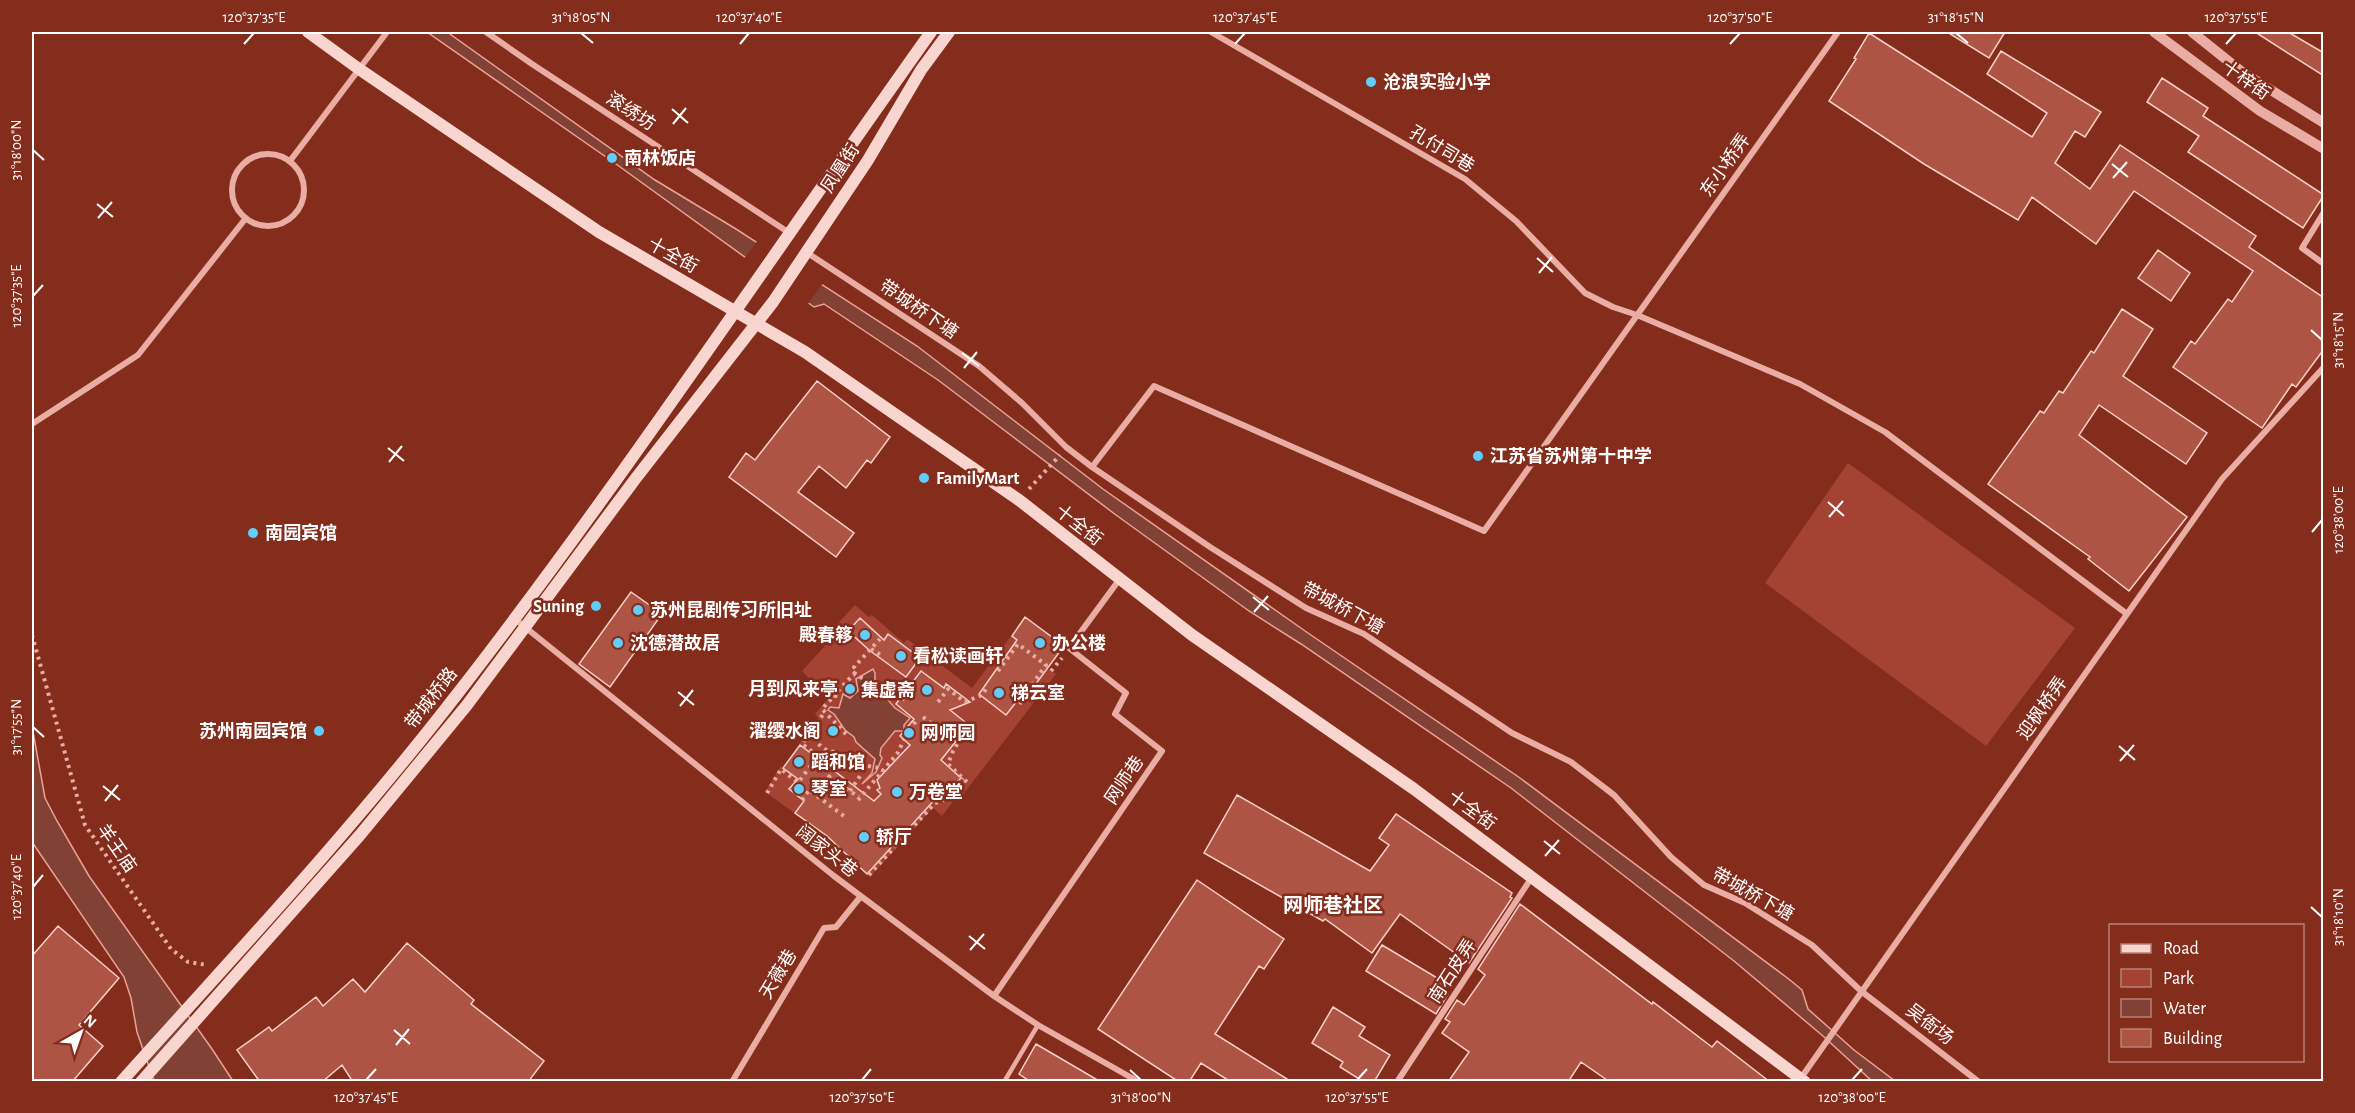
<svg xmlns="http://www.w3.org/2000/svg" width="2355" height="1113" font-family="'Alegreya Sans','Noto Sans SC',sans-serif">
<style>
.green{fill:#a44333}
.water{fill:#824135;stroke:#eca197;stroke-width:1.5}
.pier{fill:#842d1d}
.building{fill:#ad5445;stroke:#f8cfc8;stroke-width:1.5}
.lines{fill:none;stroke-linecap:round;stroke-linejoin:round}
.path{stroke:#eaada4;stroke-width:4;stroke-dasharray:3 4.5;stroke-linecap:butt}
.service{stroke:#eaada4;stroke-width:4.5}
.minor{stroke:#eaada4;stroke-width:6}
.tertiary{stroke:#eaada4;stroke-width:10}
.secondary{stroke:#f8d6cf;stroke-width:12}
.ticks{fill:none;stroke:#fff;stroke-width:2}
.poi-dot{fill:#62cdfa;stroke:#842d1d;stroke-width:2}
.labels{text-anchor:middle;stroke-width:5;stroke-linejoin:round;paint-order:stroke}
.street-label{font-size:18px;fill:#fff;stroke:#842d1d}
.poi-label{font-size:18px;font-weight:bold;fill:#fff;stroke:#842d1d;text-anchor:start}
.neighbourhood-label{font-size:20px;font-weight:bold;fill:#fff;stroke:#842d1d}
.neatline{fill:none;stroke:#fff;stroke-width:2}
.ticks-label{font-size:15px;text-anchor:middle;fill:#fff}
</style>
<rect width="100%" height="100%" fill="#842d1d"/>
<!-- green -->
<path class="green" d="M1848,463L2075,628L1986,746L1765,583Z
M855,605L869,617L872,615L904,643L907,639L972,688L1025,617L1047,668L1056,674L961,797L958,795L942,816L933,808L870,877L827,836L765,792L781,766L783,768L800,746L799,744L818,718L815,714L828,699L802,671L832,638L828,634Z"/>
<!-- water -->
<path class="water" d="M427,32H447L655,180L736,229L917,346L1103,489L1308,633L1520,778L1790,980L1802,990L1808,1009L1854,1050L1895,1081H1872L1823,1036L1734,961L1511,788L1301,644L1249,611L1116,515L938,380L824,304L814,307L616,164Z
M873,669L875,673V684L868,688L869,693L880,691L895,708L910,718L904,725V731H895L881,748L880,755L882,758L876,772L862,784L872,773L875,759L856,742L854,737L845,730L834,714L828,710L830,707L839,708L843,694L850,698L858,691L856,679Z
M32,726L45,798L57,821L89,876L212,1049L233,1081H154L137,1032L131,998L124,977L32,842Z"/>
<!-- pier -->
<path class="pier" d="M758,240L824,282L808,304L743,260Z"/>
<!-- building -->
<path class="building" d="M1947,32H2005L1989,58Z
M2255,32H2288L2324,53V76Z
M1869,33L2032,137L2047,113L1987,74L2001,51L2101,112L2085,137L2075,131L2055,163L2090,189L2120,145L2256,236L2249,247L2324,298V349L2296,387L2292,384L2262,428L2173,367L2191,341L2195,344L2228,299L2232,302L2253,271L2134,191L2096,244L2032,197L2018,220L1924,164L1829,101L1856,59L1854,58Z
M2162,78L2208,108L2203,116L2324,195L2303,228L2188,152L2199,136L2147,102Z
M2158,250L2190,273L2171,301L2138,278Z
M2122,309L2153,329L2123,376L2207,433L2186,464L2099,405L2079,435L2187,517L2129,591L2088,559L2090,557L1988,484L2040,411L2044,413L2059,391L2063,393L2091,351L2094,353Z
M817,381L890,437L871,463L867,460L846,488L819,466L798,492L854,533L836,557L729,477L746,453L755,460Z
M631,592L662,614L610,687L579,664Z
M1025,617L1064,646L1021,704L1017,701L1006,715L979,694L1017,640L1012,636Z
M860,618L884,640L888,634L920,658L906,677L869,650L848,631Z
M921,671L944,688L946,684L970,702L950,710L969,725L941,760L961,778L940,800L937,797L867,874L827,836L795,813L804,801L789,789L798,779L783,768L800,745L874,801L881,794L877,790L880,788L877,780L910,745L900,736L914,719L896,704Z
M1237,795L1370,871L1389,845L1379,838L1396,814L1512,893L1510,897L1512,898L1469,963L1400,914L1372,953L1325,919L1323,921L1204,853Z
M1197,880L1284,939L1264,969L1259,966L1215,1034L1292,1082H1231L1201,1063L1189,1082H1179L1098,1029Z
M1520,904L1652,1004L1653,1002L1712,1047L1717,1041L1770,1082H1610L1581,1062L1568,1082H1448L1469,1052L1442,1033L1450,1022L1445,1019L1457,1000L1464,1005L1485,975L1478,969Z
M58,926L119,978L79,1025L103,1046L72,1082H32V956Z
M407,943L474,1000L471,1004L544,1061L528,1082H353L342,1065L322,1082H260L237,1050L269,1027L272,1031L316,997L323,1006L353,979L365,992Z
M1382,945L1444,982L1440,989L1448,994L1436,1014L1366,971Z
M1333,1007L1365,1027L1359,1036L1390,1055L1374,1082H1364L1340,1067L1343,1062L1312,1043Z
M1036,1044L1101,1082H1031L1019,1074Z"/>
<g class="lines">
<!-- path -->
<path class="path" d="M1029,489L1060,455
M32,635L85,825L171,949L188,962L208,965
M871,649L882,656
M998,671L1018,644L1046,665L1019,703
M1051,671L1062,658
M854,674L857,670L854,667L880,639
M902,700L911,687V680
M938,702L948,689L965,702L982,695L986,689
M923,717L958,743L953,751L948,764L970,785
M909,730L916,721
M811,731C817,743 821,750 834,752L835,757L839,763L829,777L859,797
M846,734L822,709L831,699L835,698L836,693L854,674L882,688L891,698L902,691
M868,766L879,768L882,771
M800,780L818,756L802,744L824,713
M850,791L860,776
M767,793L781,769L796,781
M802,800L809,790L844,816
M858,800L897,754L904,740
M869,875L935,803L942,801L963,778"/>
<!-- service -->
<path class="service" d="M1004,1082L1038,1025"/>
<!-- minor -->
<path class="minor" d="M486,32L532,64L791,234
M1211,32L1465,179L1516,221L1585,293L1613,307L1637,315L1800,384L1885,432L2127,614
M232 190a36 36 0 1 1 72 0a36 36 0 1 1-72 0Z
M290,161L387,32
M2324,212L2302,248L2324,264
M806,252L979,366L1022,403L1066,447L1092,467L1210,547L1306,608L1364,634L1512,733L1571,762L1614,795L1671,857L1704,885L1745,903L1812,945L1861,991L1979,1082
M32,424L138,355L246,218
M1092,467L1154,386L1484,531L1838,32
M515,619L834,876L994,996L1038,1025L1139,1082
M994,996L1162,751L1115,714L1126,693L1069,648L1119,580
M1801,1078L2222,479L2324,367
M732,1082L824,928L836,927L861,896
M1397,1082L1532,877"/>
<!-- tertiary -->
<path class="tertiary" d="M2154,32L2260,111L2324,149
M2192,32L2242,72L2324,123"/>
<!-- secondary -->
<path class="secondary" d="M308,32L359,69L599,232L805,352L1019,500L1192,635L1414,789L1805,1082
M121,1082C236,954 353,829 458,693C624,479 774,252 931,32
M141,1082L360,835L467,705L636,478L773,302L868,160L921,70L949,32"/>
</g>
<!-- ticks -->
<path class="ticks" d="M581,33L593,43M1956,33L1968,43M244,44L254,33M740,44L749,33M1235,44L1245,33M1730,44L1740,33M2226,44L2236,33M672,109L688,123M673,124L686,108M33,150L44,160M2112,164L2128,177M2113,178L2127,162M97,204L113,217M98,218L112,202M1537,258L1553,272M1539,273L1552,257M33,296L43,285M2311,330L2322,340M962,353L979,366M964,368L977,352M388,448L404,461M389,462L402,446M1828,502L1844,516M1829,517L1843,501M2312,532L2322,520M1253,597L1269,610M1254,612L1268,596M678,692L694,705M680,706L693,690M33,727L44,737M2119,746L2135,760M2120,761L2134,745M103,786L120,800M105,801L118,785M1544,841L1560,854M1545,856L1559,840M33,887L43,875M2311,907L2322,917M969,936L985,949M970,950L984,934M394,1030L410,1044M396,1045L409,1029M1130,1070L1141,1080M366,1080L376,1069M862,1080L871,1069M1357,1080L1367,1069M1852,1080L1862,1069"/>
<!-- markers -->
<g class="poi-dot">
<circle cx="1371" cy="82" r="6"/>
<circle cx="612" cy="158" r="6"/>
<circle cx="1478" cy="456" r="6"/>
<circle cx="924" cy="478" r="6"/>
<circle cx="253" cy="533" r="6"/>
<circle cx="596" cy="606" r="6"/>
<circle cx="638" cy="610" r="6"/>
<circle cx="865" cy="635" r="6"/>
<circle cx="618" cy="643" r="6"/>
<circle cx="1040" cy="643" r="6"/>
<circle cx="901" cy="656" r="6"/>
<circle cx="850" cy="689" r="6"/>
<circle cx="927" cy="690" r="6"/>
<circle cx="999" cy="693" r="6"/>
<circle cx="319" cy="731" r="6"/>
<circle cx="833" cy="731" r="6"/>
<circle cx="909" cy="733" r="6"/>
<circle cx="799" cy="762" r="6"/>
<circle cx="799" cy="789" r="6"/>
<circle cx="897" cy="792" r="6"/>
<circle cx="864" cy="837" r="6"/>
</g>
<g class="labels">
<!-- street labels -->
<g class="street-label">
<text transform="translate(2246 80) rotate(35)" y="6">十梓街</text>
<text transform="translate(631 111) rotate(33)" y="6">滚绣坊</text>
<text transform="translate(1442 149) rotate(31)" y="6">孔付司巷</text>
<text transform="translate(1725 165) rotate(-55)" y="6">东小桥弄</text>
<text transform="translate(840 168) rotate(-57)" y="6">凤凰街</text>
<text transform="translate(673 255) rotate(29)" y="6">十全街</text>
<text transform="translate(919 309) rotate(34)" y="6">带城桥下塘</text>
<text transform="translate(1079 525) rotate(38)" y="6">十全街</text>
<text transform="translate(1343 608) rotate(28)" y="6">带城桥下塘</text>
<text transform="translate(431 698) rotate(-52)" y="6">带城桥路</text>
<text transform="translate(2042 708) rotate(-55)" y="6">迎枫桥弄</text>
<text transform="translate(1124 780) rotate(-56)" y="6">网师巷</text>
<text transform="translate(1472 810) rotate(36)" y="6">十全街</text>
<text transform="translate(117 848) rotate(55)" y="6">羊王庙</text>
<text transform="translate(827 851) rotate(38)" y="6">阔家头巷</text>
<text transform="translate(1753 894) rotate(29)" y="6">带城桥下塘</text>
<text transform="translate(1452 971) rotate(-57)" y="6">南石皮弄</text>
<text transform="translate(778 974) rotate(-59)" y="6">天薇巷</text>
<text transform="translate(1930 1024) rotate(37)" y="6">吴衙场</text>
</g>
<!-- poi labels -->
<g class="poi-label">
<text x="1383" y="88">沧浪实验小学</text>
<text x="624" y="164">南林饭店</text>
<text x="1490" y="462">江苏省苏州第十中学</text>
<text x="936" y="484">FamilyMart</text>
<text x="265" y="539">南园宾馆</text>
<text x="584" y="612" text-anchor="end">Suning</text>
<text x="650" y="616">苏州昆剧传习所旧址</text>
<text x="853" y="641" text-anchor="end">殿春簃</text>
<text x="630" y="649">沈德潜故居</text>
<text x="1052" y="649">办公楼</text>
<text x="913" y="662">看松读画轩</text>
<text x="838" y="695" text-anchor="end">月到风来亭</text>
<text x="915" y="696" text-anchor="end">集虚斋</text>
<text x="1011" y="699">梯云室</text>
<text x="307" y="737" text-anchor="end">苏州南园宾馆</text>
<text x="821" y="737" text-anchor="end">濯缨水阁</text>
<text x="921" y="739">网师园</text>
<text x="811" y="768">蹈和馆</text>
<text x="811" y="795">琴室</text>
<text x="909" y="798">万卷堂</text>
<text x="876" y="843">轿厅</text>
</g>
<!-- neighbourhood labels -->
<g class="neighbourhood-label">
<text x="1333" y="912">网师巷社区</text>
</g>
</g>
<!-- border -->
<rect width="2355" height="1113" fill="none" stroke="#842d1d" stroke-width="66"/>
<!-- legend -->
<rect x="2109" y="924" width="195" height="138" fill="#842d1d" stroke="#b58177" stroke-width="1.5"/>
<rect x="2121" y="944" width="30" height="9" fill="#f8d6cf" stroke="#b58177" stroke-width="1.5"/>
<text x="2163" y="954" font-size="18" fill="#ffffff">Road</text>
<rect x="2121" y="969" width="30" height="18" fill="#a44333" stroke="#b58177" stroke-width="1.5"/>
<text x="2163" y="984" font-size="18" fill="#ffffff">Park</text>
<rect x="2121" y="999" width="30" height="18" fill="#824135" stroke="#b58177" stroke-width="1.5"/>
<text x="2163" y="1014" font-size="18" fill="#ffffff">Water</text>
<rect x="2121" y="1029" width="30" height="18" fill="#ad5445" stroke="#b58177" stroke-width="1.5"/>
<text x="2163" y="1044" font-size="18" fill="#ffffff">Building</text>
<!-- north arrow -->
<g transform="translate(81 1032) rotate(40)" stroke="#842d1d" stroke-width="4.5" paint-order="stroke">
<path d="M0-4.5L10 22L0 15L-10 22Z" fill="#ffffff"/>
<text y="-9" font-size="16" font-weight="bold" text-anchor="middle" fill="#ffffff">N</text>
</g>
<rect x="33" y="33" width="2289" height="1047" class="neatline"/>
<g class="ticks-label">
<text x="254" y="22">120°37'35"E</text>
<text x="581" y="22">31°18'05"N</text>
<text x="749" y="22">120°37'40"E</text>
<text x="1245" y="22">120°37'45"E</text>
<text x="1740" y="22">120°37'50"E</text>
<text x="1956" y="22">31°18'15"N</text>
<text x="2236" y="22">120°37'55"E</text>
<text transform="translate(16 150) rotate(-90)" y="5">31°18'00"N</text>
<text transform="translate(16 296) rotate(-90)" y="5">120°37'35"E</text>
<text transform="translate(2338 340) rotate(-90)" y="5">31°18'15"N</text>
<text transform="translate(2338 520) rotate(-90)" y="5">120°38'00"E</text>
<text transform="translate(16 727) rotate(-90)" y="5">31°17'55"N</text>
<text transform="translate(16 887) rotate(-90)" y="5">120°37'40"E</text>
<text transform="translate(2338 917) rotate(-90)" y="5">31°18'10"N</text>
<text x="366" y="1102">120°37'45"E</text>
<text x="862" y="1102">120°37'50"E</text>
<text x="1141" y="1102">31°18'00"N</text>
<text x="1357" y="1102">120°37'55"E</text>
<text x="1852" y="1102">120°38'00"E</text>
</g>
</svg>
